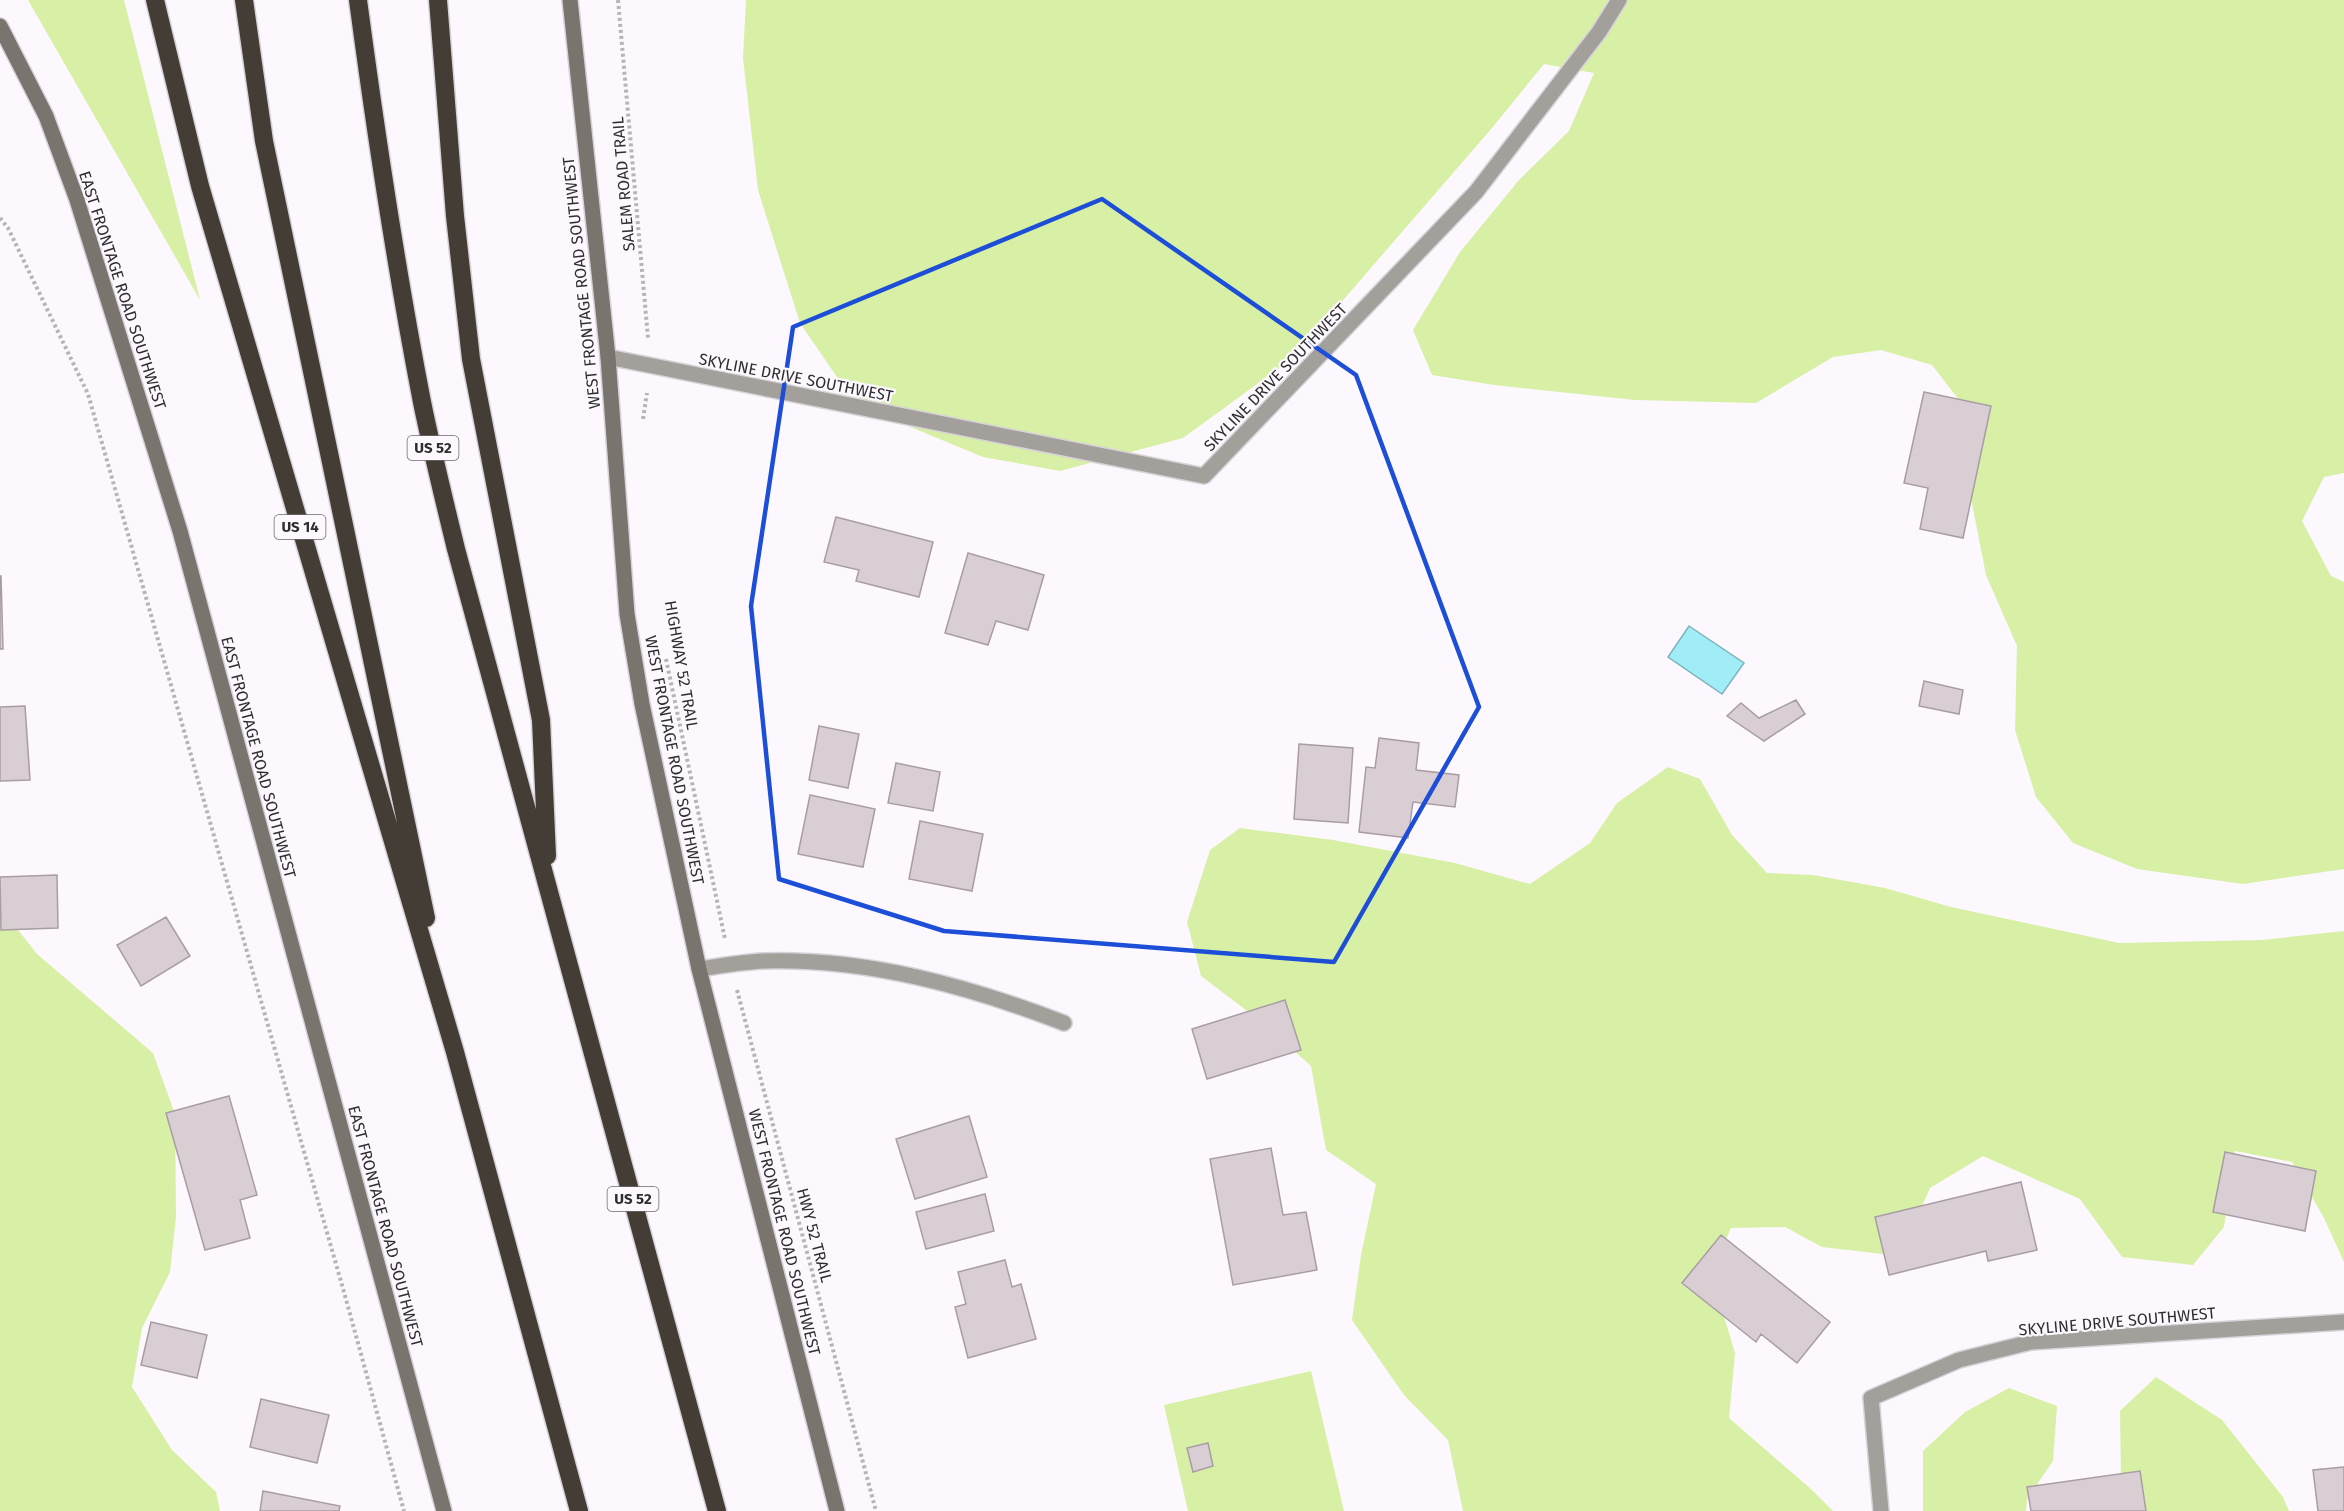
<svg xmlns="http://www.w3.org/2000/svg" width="2344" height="1511" font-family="'Fira Sans',sans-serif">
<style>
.green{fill:#d7f0a5}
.water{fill:#a0ecf7;stroke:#7eb3bc;stroke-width:1.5}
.building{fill:#daced5;stroke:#a89da4;stroke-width:1.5}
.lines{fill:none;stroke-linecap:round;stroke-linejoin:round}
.street-casing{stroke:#d7d3d9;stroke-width:18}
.secondary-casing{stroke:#d7d3d9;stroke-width:18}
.highway-casing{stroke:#d7d3d9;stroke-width:21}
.path{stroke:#b7b4b9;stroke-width:4;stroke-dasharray:3 3;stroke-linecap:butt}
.street{stroke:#a39f9b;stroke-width:15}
.secondary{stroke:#79746e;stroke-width:15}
.highway{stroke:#443d35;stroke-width:18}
.marked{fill:none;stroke:#1d4ed8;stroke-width:4.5;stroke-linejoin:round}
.labels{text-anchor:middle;stroke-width:4.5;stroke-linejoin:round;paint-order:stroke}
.shield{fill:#fcf8fe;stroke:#6c6a6e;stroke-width:1.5}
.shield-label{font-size:15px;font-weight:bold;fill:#2f2d31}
.street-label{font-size:16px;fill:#2f2d31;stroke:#fcf8fe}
</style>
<rect width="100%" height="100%" fill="#fcf8fe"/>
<!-- green -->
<path class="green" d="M28,0H124L200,300Z
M746,0H2344V473L2324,477L2302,521L2331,576L2344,582V869L2243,884L2137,869L2073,843L2036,797L2015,730L2017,646L1986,575L1971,498L1966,409L1932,365L1881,350L1833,357L1756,403L1635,400L1494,385L1432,375L1413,330L1460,252L1519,180L1569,131L1594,73L1544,64L1492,128L1293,358L1183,438L1060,471L983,457L872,411L839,380L800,323L758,190L743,58Z
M1668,767L1700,779L1732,835L1767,873L1813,875L1885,888L1951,907L2119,943L2262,940L2344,931V1262L2324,1218L2292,1162L2235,1151L2224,1227L2193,1265L2122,1257L2080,1199L1983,1156L1930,1188L1900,1256L1822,1247L1785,1227L1731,1228L1711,1273L1735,1353L1729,1418L1812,1490L1833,1511H1463L1448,1440L1404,1395L1352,1320L1361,1255L1376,1184L1326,1150L1311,1066L1263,1023L1201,976L1187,922L1210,850L1240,828L1333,840L1455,863L1530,884L1590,843L1617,803Z
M0,907L37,954L153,1053L175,1114L176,1217L170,1272L142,1328L132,1387L172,1450L216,1492L220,1511H0Z
M1311,1371L1344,1511H1188L1164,1405Z
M2156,1377L2222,1420L2283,1497L2289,1511H2135L2121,1478L2120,1411Z
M2009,1388L2057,1406L2053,1461L2027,1499L2026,1511H1923V1451L1965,1412Z"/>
<!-- water -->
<path class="water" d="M1689,626L1744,663L1722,694L1668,657Z"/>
<!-- building -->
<path class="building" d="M1924,392L1991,406L1963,538L1920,529L1928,488L1904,483Z
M836,517L933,542L919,597L856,581L859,570L824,562Z
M968,553L1044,575L1028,630L996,621L988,645L945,633Z
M0,576H1L3,649H0Z
M1924,681L1963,690L1959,714L1919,706Z
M1796,700L1805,714L1764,741L1727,716L1741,703L1759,718Z
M25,706L30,780L0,781V707Z
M819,726L859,734L848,788L809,780Z
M1379,738L1419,743L1416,770L1459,775L1455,807L1413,802L1408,838L1359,832L1366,767L1375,768Z
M1299,744L1353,748L1348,823L1294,819Z
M896,763L940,772L933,811L888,803Z
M810,795L875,809L863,867L798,854Z
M920,821L983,834L972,891L909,879Z
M57,875L58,928L1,930L0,877Z
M166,917L190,956L141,986L117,945Z
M1285,1000L1301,1050L1207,1079L1192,1029Z
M229,1096L257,1195L240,1200L250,1238L205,1250L166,1113Z
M969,1116L987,1177L915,1199L896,1139Z
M1271,1148L1283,1215L1306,1212L1317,1270L1233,1285L1210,1159Z
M2225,1152L2316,1171L2305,1231L2213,1212Z
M2021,1182L2037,1250L1988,1261L1986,1251L1889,1275L1875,1217Z
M985,1194L994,1231L926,1249L916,1212Z
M1721,1235L1830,1322L1797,1363L1761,1334L1756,1342L1682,1283Z
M1005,1260L1012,1287L1021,1284L1036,1339L968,1358L955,1307L966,1304L958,1272Z
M151,1322L207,1335L197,1378L141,1365Z
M261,1399L329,1415L317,1463L250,1447Z
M1208,1443L1213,1466L1193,1472L1187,1448Z
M2344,1467V1511H2318L2313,1470Z
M2140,1471L2146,1511H2031L2027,1487Z
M263,1491L340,1506L339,1511H260Z"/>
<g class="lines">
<defs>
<path id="street" d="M608,357L1204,476L1476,192L1599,32L1619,0
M699,969C720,966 742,962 763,961C867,958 968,986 1064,1023
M1881,1511L1871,1398L1959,1360L2031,1342L2344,1322"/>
<path id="secondary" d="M570,0L608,357L627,614L642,704L699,969L837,1511
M0,26L46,116L77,200L180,531L444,1511"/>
<path id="highway" d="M155,0L200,186L455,1052L579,1511
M244,0L264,141L426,918
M358,0C376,135 396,268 422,402C432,451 444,500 456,549L717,1511
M438,0L455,216L471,359L541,720L547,856"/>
</defs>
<!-- street casing -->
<use href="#street" class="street-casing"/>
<!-- secondary casing -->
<use href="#secondary" class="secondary-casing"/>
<!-- highway casing -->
<use href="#highway" class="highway-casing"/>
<!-- path -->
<path class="path" d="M618,0L648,338
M0,218L8,228L88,394L344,1292L404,1511
M643,419L647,393
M666,659L725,939
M737,990L876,1511"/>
<!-- street -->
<use href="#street" class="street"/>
<!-- secondary -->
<use href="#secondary" class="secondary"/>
<!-- highway -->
<use href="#highway" class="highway"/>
</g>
<!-- marked area -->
<path class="marked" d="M1102,199L1356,375L1479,707L1334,962L944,931L779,879L751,606L793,327Z"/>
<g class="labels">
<!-- shield labels -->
<g class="shield">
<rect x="407.5" y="436" width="51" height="24" rx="4.5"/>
<rect x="274.5" y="515" width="51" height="24" rx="4.5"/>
<rect x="607.5" y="1187" width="51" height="24" rx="4.5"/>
</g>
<g class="shield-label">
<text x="433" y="453">US 52</text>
<text x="300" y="532">US 14</text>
<text x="633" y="1204">US 52</text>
</g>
<!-- street labels -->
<g class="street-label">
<text transform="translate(623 184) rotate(-95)" y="6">SALEM ROAD TRAIL</text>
<text transform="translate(581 283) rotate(-96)" y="6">WEST FRONTAGE ROAD SOUTHWEST</text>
<text transform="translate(123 290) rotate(72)" y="6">EAST FRONTAGE ROAD SOUTHWEST</text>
<text transform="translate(796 377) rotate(11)" y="6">SKYLINE DRIVE SOUTHWEST</text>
<text transform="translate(1275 377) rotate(-46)" y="6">SKYLINE DRIVE SOUTHWEST</text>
<text transform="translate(682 665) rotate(80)" y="6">HIGHWAY 52 TRAIL</text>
<text transform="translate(259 757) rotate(75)" y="6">EAST FRONTAGE ROAD SOUTHWEST</text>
<text transform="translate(675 760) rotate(79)" y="6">WEST FRONTAGE ROAD SOUTHWEST</text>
<text transform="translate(386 1226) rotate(75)" y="6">EAST FRONTAGE ROAD SOUTHWEST</text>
<text transform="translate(785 1232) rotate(76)" y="6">WEST FRONTAGE ROAD SOUTHWEST</text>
<text transform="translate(815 1235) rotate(75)" y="6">HWY 52 TRAIL</text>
<text transform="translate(2117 1321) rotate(-5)" y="6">SKYLINE DRIVE SOUTHWEST</text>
</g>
</g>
</svg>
